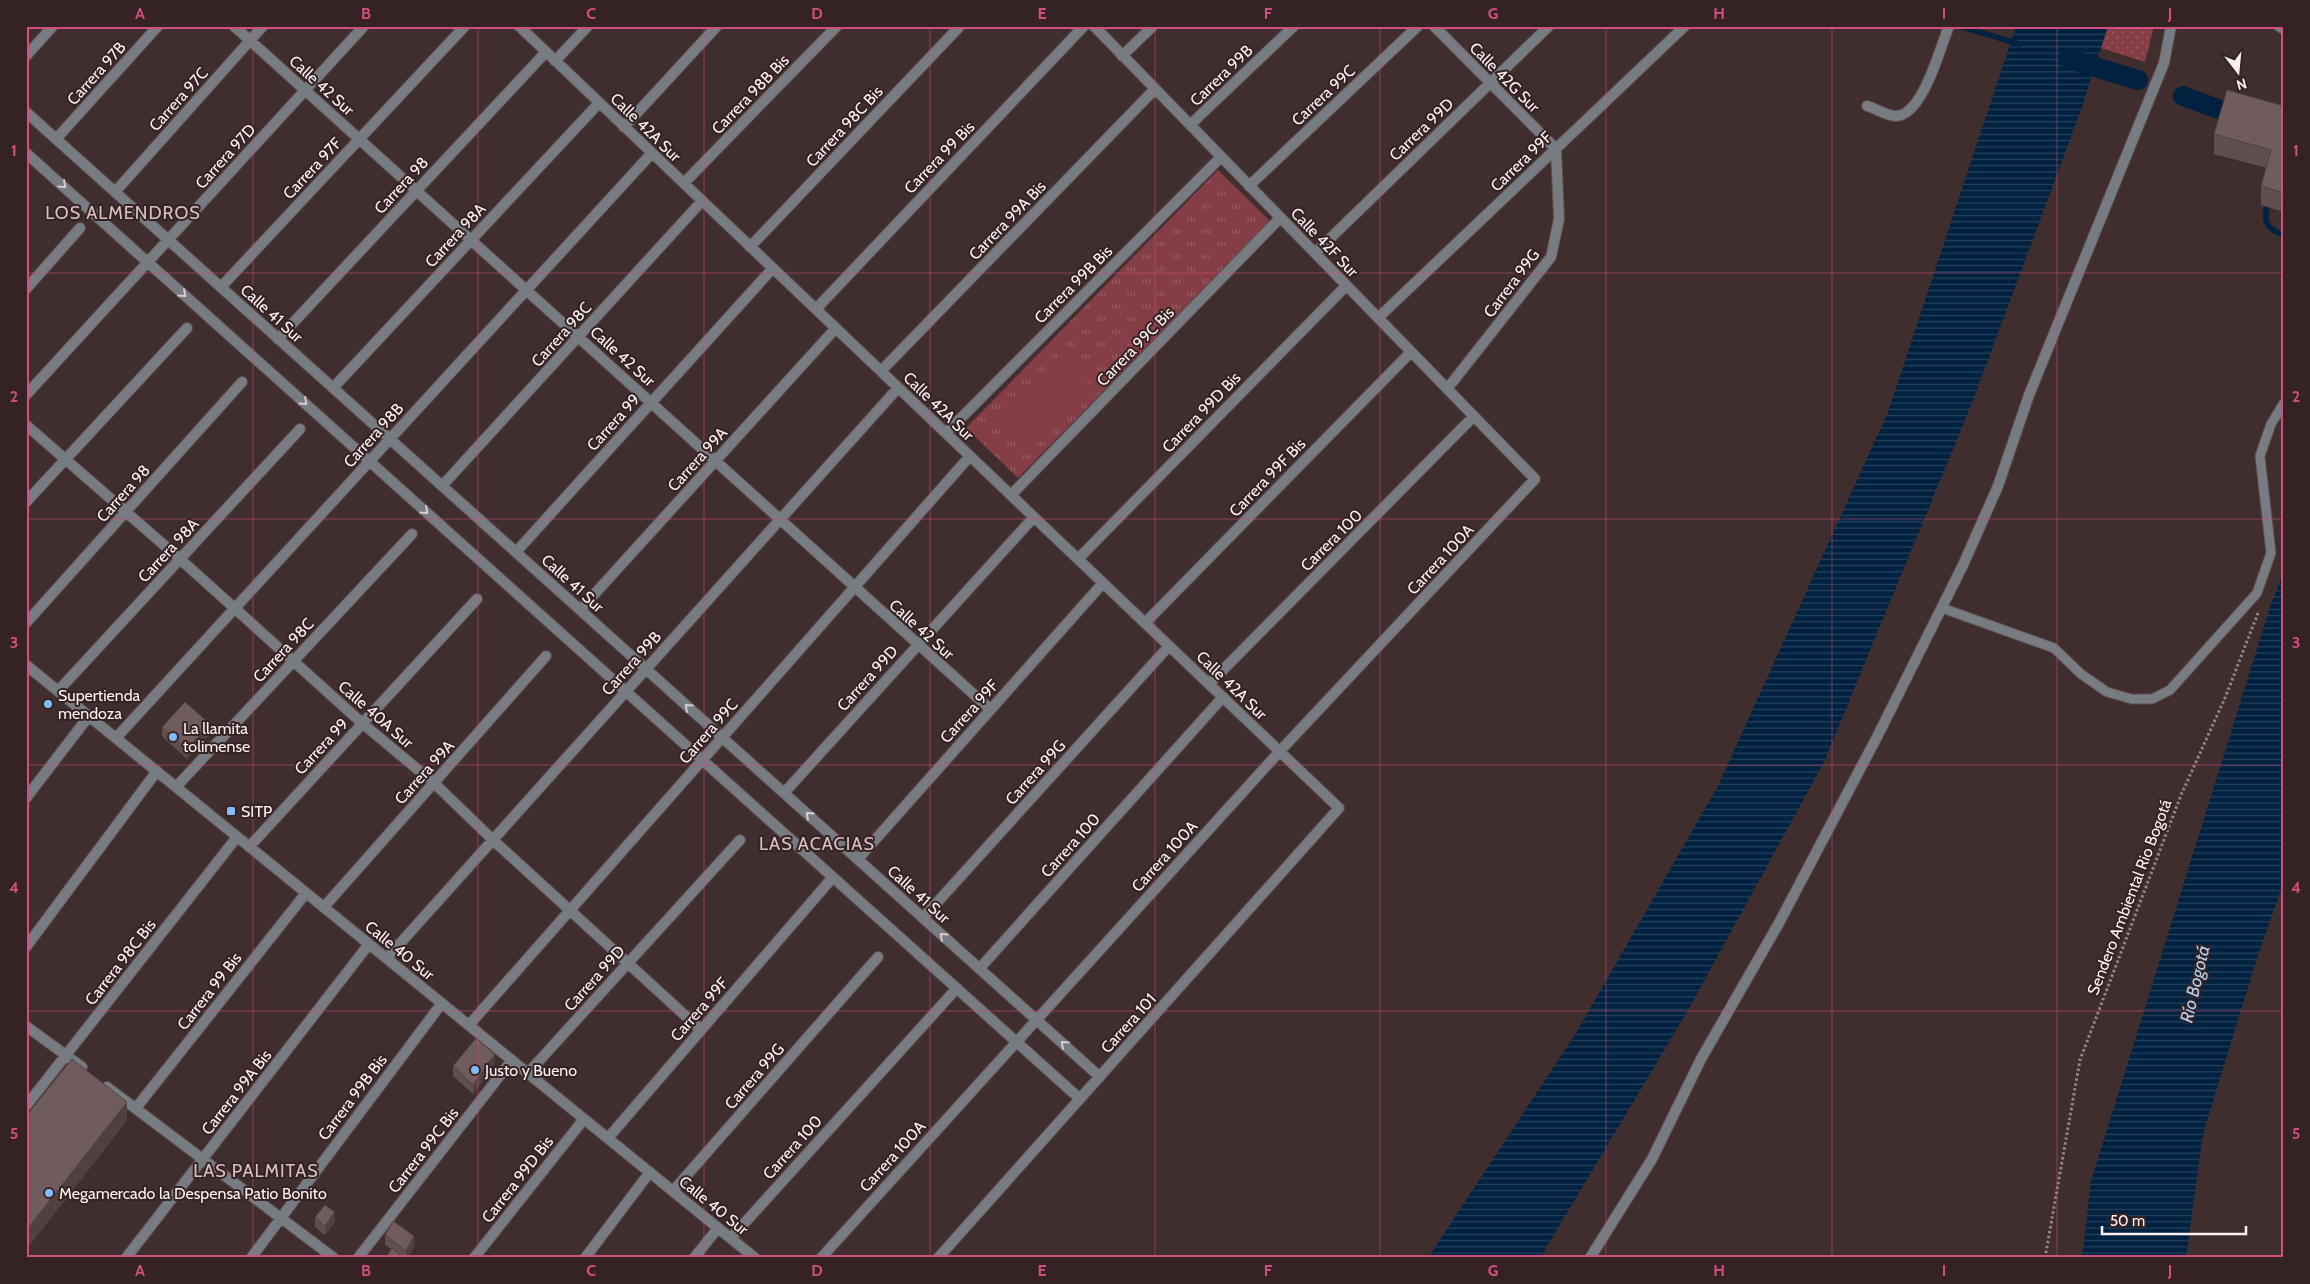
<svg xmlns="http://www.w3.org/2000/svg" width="2310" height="1284" font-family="Cabin,sans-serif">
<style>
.grass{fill:url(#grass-dots)}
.park{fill:url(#park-tufts)}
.pitch{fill:#863e46}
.water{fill:url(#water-rules)}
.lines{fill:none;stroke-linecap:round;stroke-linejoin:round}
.stream{stroke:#012140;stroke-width:5.5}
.canal{stroke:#012140;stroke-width:20}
.lane-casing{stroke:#5e4c4d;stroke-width:11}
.street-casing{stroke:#5e4c4d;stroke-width:12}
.path{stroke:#958586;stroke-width:3;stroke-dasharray:2.5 2.5;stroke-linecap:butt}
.lane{stroke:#767c82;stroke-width:9}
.street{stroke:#767c82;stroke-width:10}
.wall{fill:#614f50}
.shaded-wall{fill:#4f4041}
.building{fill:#715c5d;stroke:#4f4041}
.oneway{stroke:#d4ced0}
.grid{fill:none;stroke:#d14e80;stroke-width:1;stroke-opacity:0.55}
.poi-dot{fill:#82bcfa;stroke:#352324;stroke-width:2}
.labels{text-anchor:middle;stroke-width:4;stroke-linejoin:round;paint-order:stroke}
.street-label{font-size:16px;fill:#fdf1f1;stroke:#352324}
.poi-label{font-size:16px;fill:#fdf1f1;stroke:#352324;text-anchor:start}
.neighbourhood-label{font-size:18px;letter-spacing:1px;fill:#d9c1c2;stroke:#352324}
.water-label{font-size:18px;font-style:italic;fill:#b2d1f3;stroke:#352324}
.neatline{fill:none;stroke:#d14e80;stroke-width:2}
.grid-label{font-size:16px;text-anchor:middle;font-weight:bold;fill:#d14e80}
</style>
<defs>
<pattern id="grass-dots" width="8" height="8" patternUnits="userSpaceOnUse" patternTransform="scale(1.25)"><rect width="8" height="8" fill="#863e46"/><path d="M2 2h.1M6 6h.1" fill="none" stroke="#985a61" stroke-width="1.8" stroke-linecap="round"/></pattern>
<pattern id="park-tufts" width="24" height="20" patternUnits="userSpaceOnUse" patternTransform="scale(1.25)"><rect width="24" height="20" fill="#863e46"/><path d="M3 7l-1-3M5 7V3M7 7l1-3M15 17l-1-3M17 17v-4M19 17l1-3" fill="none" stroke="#985a61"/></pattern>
<pattern id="water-rules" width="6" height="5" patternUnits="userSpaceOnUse" patternTransform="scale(1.25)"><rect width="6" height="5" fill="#012140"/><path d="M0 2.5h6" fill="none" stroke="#27425c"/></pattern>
</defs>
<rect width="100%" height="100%" fill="#402d2e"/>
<!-- grass -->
<path class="grass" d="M2108,26H2154L2145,62L2101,48Z"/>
<!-- park -->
<path class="park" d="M1218,170L1270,221L1018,478L966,428Z"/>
<!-- pitch -->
<path class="pitch" d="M1060,355L1092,386L1030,451L998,420Z"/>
<!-- water -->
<path class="water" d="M2016,26H2108L2082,107L1972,403L1824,762L1687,1012L1540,1258H1428L1576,1033L1718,786L1888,412Z
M2284,571V881L2257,958L2203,1134L2186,1258H2082L2091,1181L2270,607Z"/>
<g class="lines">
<!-- stream -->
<path class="stream" d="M1963,27L2019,44
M2267,207C2263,223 2268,230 2284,235"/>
<!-- canal -->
<path class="canal" d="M2069,59L2138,80
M2183,96L2226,112"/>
<defs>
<path id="lane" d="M2278,26L2284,30
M1942,608L2054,648L2081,674L2107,692L2132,699H2152L2170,690L2257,593L2271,553L2260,456L2271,424L2284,403"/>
<path id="street" d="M234,26L990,709
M519,26L1339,808L938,1258
M1434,26L1556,149L1559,219L1551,257L1447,389
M26,56L53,26
M1122,56L1153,26
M555,61L588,26
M1867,106C1875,108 1887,116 1896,116C1923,115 1940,48 1949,26
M26,112L1100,1077
M1190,125L1294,26
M624,127L717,26
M56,139L158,26
M26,153L1080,1099
M684,183L837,26
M1249,186L1418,26
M115,192L263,26
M750,247L960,26
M1315,253L1549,26
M221,287L465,26
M26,289L80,228
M816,309L1084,26
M1378,318L1685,26
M278,339L546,52
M881,371L1155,89
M333,388L599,103
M26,395L364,26
M26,425L180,559L362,723L434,783L493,840L701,1030
M946,433L1221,157
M442,486L702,201
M1011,495L1280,218
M26,502L187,328
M516,552L773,268
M1078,559L1346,286
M580,610L836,328
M26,623L242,382
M1145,623L1411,352
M26,665L755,1258
M1209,684L1474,416
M58,691L300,429
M116,738L652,153
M176,787L412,534
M784,793L1034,517
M26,798L89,716
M249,847L477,599
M858,859L1103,583
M324,907L546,656
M923,918L1169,646
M26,947L157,771
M387,958L898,388
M980,968L1223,697
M469,1025L970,456
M26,1026L82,1067
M528,1073L740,840
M107,1087L334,1258
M26,1106L237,837
M136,1108L306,893
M608,1138L833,877
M673,1191L878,957
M731,1238L957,988
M126,1258L369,944
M251,1258L442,1003
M358,1258L512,1060
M474,1258L584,1119
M585,1258L650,1172
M694,1258L718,1228
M821,1258L1280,751L1535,479L1094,26
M1590,1258L1652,1159L1701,1059L1779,923L1878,735L1963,565L1998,486L2029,395L2164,63L2171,26"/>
</defs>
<!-- lane casing -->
<use href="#lane" class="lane-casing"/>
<!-- street casing -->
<use href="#street" class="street-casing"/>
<!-- path -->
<path class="path" d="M2045,1258L2080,1060L2181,795L2225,698L2258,613"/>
<!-- lane -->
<use href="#lane" class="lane"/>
<!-- street -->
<use href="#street" class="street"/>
</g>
<!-- wall -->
<path class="wall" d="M2284,106V212L2261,205V186L2267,168L2214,154V134Z
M162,727L210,734L187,759L162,736Z
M495,1064L473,1094L453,1076V1066Z
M315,1217L335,1222L325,1235L315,1227Z
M385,1235L414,1246L408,1258H386L391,1249L385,1245Z"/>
<!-- shaded-wall -->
<path class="shaded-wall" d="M210,724V734L187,759V749Z
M495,1054V1064L473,1094V1085Z
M127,1102V1121L26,1250V1231Z
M335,1212V1222L325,1235V1226Z
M414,1236V1246L408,1258H406V1251Z"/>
<!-- building -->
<path class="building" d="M2227,90L2284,106V193L2261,186L2271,150L2214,134Z
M185,702L210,724L187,749L162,727Z
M476,1038L495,1054L473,1085L453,1066Z
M72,1059L127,1102L26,1231V1116Z
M325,1205L335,1212L325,1226L315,1217Z
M393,1221L414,1236L406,1251L385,1235Z
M392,1248L403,1258H386Z"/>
<!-- one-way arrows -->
<defs><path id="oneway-chevron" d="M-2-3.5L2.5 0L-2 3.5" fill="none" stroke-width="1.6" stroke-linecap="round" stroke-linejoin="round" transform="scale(1.25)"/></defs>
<g class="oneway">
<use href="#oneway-chevron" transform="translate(63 185) rotate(42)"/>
<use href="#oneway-chevron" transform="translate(183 294) rotate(42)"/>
<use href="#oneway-chevron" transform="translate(304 402) rotate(42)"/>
<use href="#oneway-chevron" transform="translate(425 511) rotate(42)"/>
<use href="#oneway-chevron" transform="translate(688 707) rotate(-138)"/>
<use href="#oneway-chevron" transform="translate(809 815) rotate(-138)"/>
<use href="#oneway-chevron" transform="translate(943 936) rotate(-138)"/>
<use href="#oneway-chevron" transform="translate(1064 1044) rotate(-138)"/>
</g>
<!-- grid -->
<path class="grid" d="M253,26V1258M478,26V1258M704,26V1258M930,26V1258M1155,26V1258M1380,26V1258M1606,26V1258M1832,26V1258M2057,26V1258M26,273H2284M26,519H2284M26,765H2284M26,1011H2284"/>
<!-- markers -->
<g class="poi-dot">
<circle cx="48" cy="704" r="5"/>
<circle cx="173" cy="737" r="5"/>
<rect x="226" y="806" width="10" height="10" rx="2.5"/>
<circle cx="475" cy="1070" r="5"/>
<circle cx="49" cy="1193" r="5"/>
</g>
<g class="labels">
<!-- street labels -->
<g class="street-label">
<text transform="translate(96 73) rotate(-48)" y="6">Carrera 97B</text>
<text transform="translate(1221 75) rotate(-44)" y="6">Carrera 99B</text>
<text transform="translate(1505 77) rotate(45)" y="6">Calle 42G Sur</text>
<text transform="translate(322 85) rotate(42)" y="6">Calle 42 Sur</text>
<text transform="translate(750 94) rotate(-46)" y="6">Carrera 98B Bis</text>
<text transform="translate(1323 95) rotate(-43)" y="6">Carrera 99C</text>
<text transform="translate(178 99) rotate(-48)" y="6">Carrera 97C</text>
<text transform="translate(844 126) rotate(-47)" y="6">Carrera 98C Bis</text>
<text transform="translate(646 127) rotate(44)" y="6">Calle 42A Sur</text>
<text transform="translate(1421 129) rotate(-44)" y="6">Carrera 99D</text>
<text transform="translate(225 156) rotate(-48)" y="6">Carrera 97D</text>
<text transform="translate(939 157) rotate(-46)" y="6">Carrera 99 Bis</text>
<text transform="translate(1521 161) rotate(-44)" y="6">Carrera 99F</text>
<text transform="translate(312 168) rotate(-47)" y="6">Carrera 97F</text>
<text transform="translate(401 185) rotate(-47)" y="6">Carrera 98</text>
<text transform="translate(1007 220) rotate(-46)" y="6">Carrera 99A Bis</text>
<text transform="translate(455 235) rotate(-47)" y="6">Carrera 98A</text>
<text transform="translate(1325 242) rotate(46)" y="6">Calle 42F Sur</text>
<text transform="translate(1511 283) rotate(-53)" y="6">Carrera 99G</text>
<text transform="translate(1073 284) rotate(-45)" y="6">Carrera 99B Bis</text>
<text transform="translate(272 313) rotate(42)" y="6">Calle 41 Sur</text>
<text transform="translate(561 334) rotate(-48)" y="6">Carrera 98C</text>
<text transform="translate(1135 346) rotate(-46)" y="6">Carrera 99C Bis</text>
<text transform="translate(623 356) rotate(42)" y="6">Calle 42 Sur</text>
<text transform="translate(939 406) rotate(44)" y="6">Calle 42A Sur</text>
<text transform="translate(1201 412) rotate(-46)" y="6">Carrera 99D Bis</text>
<text transform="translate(613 422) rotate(-48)" y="6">Carrera 99</text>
<text transform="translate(373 435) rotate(-48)" y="6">Carrera 98B</text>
<text transform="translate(697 459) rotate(-48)" y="6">Carrera 99A</text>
<text transform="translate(1267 477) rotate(-46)" y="6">Carrera 99F Bis</text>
<text transform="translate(123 493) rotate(-48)" y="6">Carrera 98</text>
<text transform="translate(1331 540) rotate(-45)" y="6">Carrera 100</text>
<text transform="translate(168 550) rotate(-47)" y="6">Carrera 98A</text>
<text transform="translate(1440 559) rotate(-47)" y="6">Carrera 100A</text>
<text transform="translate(573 583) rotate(42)" y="6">Calle 41 Sur</text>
<text transform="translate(922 629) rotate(42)" y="6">Calle 42 Sur</text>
<text transform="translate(283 650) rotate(-47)" y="6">Carrera 98C</text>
<text transform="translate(631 663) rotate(-48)" y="6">Carrera 99B</text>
<text transform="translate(867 678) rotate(-48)" y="6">Carrera 99D</text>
<text transform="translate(1232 685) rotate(44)" y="6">Calle 42A Sur</text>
<text transform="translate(969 711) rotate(-48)" y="6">Carrera 99F</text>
<text transform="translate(376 714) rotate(41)" y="6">Calle 40A Sur</text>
<text transform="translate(708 731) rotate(-49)" y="6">Carrera 99C</text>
<text transform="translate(321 746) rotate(-47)" y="6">Carrera 99</text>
<text transform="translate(424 772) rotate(-48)" y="6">Carrera 99A</text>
<text transform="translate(1035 772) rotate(-48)" y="6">Carrera 99G</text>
<text transform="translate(1070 845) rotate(-48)" y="6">Carrera 100</text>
<text transform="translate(1164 856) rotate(-48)" y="6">Carrera 100A</text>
<text transform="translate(919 894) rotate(42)" y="6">Calle 41 Sur</text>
<text transform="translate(2129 897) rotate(-69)" y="6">Sendero Ambiental Rio Bogotá</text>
<text transform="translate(400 950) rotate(39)" y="6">Calle 40 Sur</text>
<text transform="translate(120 962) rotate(-52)" y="6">Carrera 98C Bis</text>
<text transform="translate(594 978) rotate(-48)" y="6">Carrera 99D</text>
<text transform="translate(209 991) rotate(-52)" y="6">Carrera 99 Bis</text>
<text transform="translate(699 1009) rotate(-49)" y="6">Carrera 99F</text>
<text transform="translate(1128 1023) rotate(-48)" y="6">Carrera 101</text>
<text transform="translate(754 1076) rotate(-49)" y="6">Carrera 99G</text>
<text transform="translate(236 1092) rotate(-52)" y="6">Carrera 99A Bis</text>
<text transform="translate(352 1097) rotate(-53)" y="6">Carrera 99B Bis</text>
<text transform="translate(792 1147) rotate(-48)" y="6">Carrera 100</text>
<text transform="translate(423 1150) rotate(-52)" y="6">Carrera 99C Bis</text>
<text transform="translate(892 1156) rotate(-48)" y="6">Carrera 100A</text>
<text transform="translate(517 1179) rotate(-52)" y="6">Carrera 99D Bis</text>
<text transform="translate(714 1205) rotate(39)" y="6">Calle 40 Sur</text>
</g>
<!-- poi labels -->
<g class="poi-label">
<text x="58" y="701">Supertienda<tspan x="58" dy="18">mendoza</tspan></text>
<text x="183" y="734">La llamita<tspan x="183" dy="18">tolimense</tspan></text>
<text x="241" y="817">SITP</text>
<text x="485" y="1076">Justo y Bueno</text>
<text x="59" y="1199">Megamercado la Despensa Patio Bonito</text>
</g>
<!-- neighbourhood labels -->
<g class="neighbourhood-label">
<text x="123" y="219">LOS ALMENDROS</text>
<text x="817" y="850">LAS ACACIAS</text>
<text x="256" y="1177">LAS PALMITAS</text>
</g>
<!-- water labels -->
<g class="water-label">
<text transform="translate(2195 984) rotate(-77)" y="6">Río Bogotá</text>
</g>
</g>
<!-- border -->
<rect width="2310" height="1284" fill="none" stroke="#352324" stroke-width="55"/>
<!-- north arrow -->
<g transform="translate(2238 72) rotate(164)" stroke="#352324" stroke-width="4" paint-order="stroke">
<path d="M0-4L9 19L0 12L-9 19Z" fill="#fdf1f1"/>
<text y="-8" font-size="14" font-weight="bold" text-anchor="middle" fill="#fdf1f1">N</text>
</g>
<!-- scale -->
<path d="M2102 1226v8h144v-8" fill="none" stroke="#fdf1f1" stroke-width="2.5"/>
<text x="2110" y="1226" font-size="15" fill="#fdf1f1" stroke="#352324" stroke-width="4" paint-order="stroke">50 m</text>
<rect x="28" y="28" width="2254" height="1228" class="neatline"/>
<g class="grid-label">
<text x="140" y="19">A</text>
<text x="366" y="19">B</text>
<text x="591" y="19">C</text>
<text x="817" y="19">D</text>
<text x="1042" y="19">E</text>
<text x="1268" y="19">F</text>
<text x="1493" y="19">G</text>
<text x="1719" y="19">H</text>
<text x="1944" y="19">I</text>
<text x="2170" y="19">J</text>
<text x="14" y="156">1</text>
<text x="2296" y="156">1</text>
<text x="14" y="402">2</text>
<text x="2296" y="402">2</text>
<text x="14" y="648">3</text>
<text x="2296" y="648">3</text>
<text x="14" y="893">4</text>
<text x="2296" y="893">4</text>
<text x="14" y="1139">5</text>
<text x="2296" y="1139">5</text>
<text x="140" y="1276">A</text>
<text x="366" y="1276">B</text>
<text x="591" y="1276">C</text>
<text x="817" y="1276">D</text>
<text x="1042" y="1276">E</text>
<text x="1268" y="1276">F</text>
<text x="1493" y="1276">G</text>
<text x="1719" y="1276">H</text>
<text x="1944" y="1276">I</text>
<text x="2170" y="1276">J</text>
</g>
</svg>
